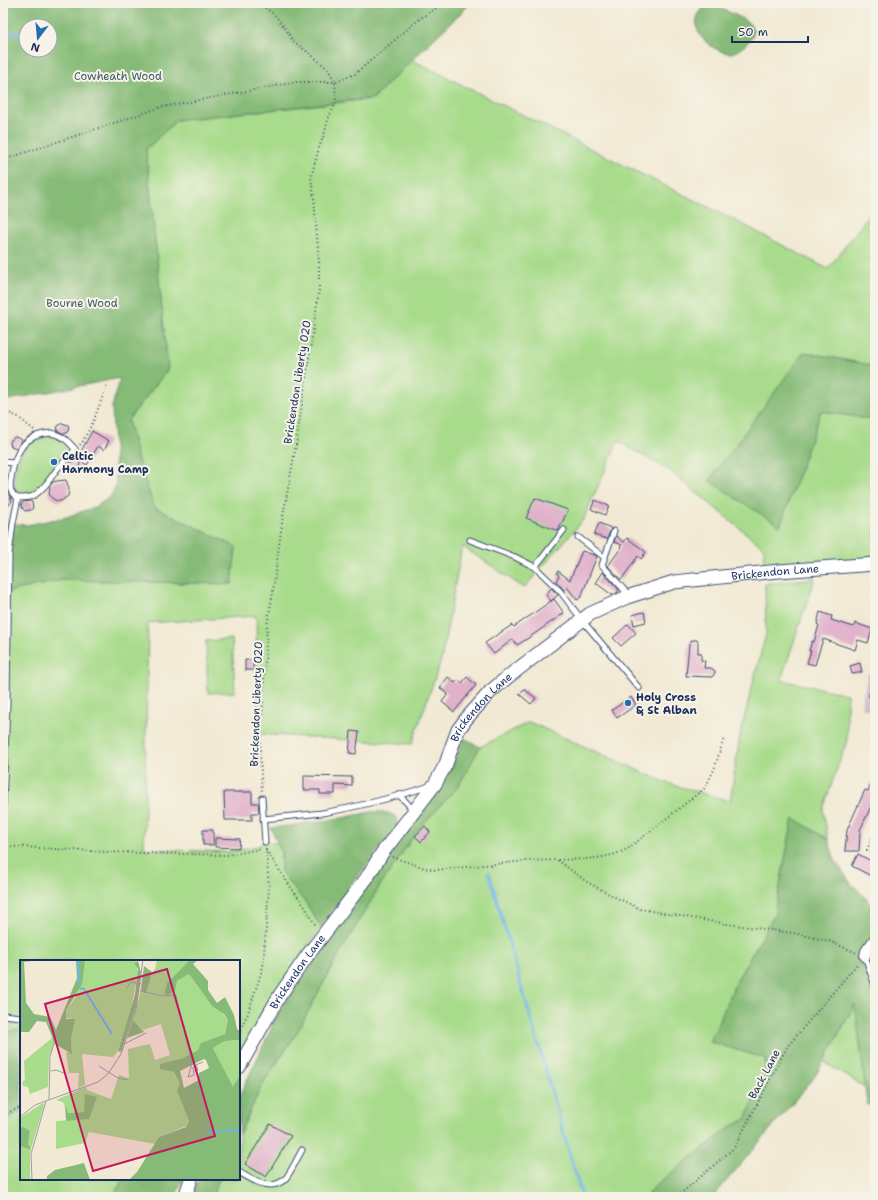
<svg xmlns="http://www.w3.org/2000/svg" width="878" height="1200" font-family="'Shantell Sans',sans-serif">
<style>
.industrial{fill:#d0bdcd}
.green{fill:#a8db8b;stroke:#628574}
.forest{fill:#86bb77;stroke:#50756a;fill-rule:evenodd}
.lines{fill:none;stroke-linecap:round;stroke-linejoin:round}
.stream{stroke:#6fb5e6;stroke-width:3}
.building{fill:#e0b1ca}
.service-casing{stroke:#3b4b70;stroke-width:7}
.minor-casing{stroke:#3b4b70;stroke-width:12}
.tertiary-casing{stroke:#3b4b70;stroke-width:15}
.path{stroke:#3b4b70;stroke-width:2;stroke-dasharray:1 3;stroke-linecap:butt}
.service{stroke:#fff;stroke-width:5}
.minor{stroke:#fff;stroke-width:10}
.tertiary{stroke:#fff;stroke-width:13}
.poi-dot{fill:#1f6fb2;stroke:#f7f3e8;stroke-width:1.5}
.labels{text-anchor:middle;stroke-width:4;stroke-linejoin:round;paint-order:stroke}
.park-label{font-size:11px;fill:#3e5a69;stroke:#f7f3e8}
.street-label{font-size:11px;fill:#1b2f5e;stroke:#f7f3e8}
.poi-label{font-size:11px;font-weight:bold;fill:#1b2f5e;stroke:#f7f3e8;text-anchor:start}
.inset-river{fill:none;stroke:#6fb5e6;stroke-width:2}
.inset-road{fill:none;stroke:#9b9fa4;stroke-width:1}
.view{fill:#c2185b;fill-opacity:0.15;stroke:#c2185b;stroke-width:2}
.inset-edge{fill:none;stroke:#1b2f5e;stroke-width:2}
</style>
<rect width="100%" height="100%" fill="#f7f3e8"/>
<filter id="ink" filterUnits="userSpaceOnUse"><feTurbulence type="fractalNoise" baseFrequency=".025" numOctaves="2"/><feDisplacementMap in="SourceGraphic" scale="8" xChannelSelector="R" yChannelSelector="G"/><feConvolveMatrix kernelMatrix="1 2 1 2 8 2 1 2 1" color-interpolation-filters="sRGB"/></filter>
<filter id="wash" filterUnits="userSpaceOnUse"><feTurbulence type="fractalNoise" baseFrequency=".012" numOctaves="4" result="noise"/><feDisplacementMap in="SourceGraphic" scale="16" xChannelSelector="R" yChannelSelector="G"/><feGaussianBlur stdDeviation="0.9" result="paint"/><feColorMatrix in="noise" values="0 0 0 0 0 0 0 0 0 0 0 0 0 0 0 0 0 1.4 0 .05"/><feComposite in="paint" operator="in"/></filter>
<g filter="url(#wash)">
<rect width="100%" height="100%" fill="#f1e9d3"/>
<!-- industrial -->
<path class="industrial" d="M868,673L875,676V713L861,707Z"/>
<!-- green -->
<path class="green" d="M412,60L742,224L828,269L875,207V366L804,352L780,526L821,411L875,420V562L764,568V548L669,470L618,441L583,520L524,588L462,546L442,657L412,744L258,734L256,616L148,623L144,849L227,852L258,846L265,842L278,843L281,851V871L288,881L306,903L321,927L300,957L239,1055V961H21V1029L3,1033V593L62,580L232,584L236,547L154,507L138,460L128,420L168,369L146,149L177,120L373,99Z
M49,435L56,436L68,444L69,450C63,461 41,488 31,494C27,496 23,495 19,494C8,484 19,452 29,443C34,438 42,436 49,435Z
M815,578L781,680L847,694V740L823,809L828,839L793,819L774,916L737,980L710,1042L765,1058V1070L746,1120L732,1126L657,1184L646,1197H212L219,1179H239V1135L262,1085L296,1034L334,963L379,887L420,827L458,787L480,747L529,722L667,783L730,801L740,735L755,675L766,634L765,584Z
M232,639L235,692L208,693L206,641Z
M856,1003L865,1087L824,1062Z
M21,1111V1179H124L112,1197H3V1121Z"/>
<!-- forest -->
<path class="forest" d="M3,3H471L373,98L177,120L146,149L168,369L128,420L138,460L154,507L236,547L232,584L62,580L3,593V523L27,525L67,517L97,506L111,496L116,485L112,407L120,378L3,401ZM26,26H50V50H26Z
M712,6C720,8 727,11 735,15C750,22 762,30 745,45C740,49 735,53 729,53C719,53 703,42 699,33C694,26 696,10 706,7C708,6 710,6 712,6Z
M804,352L875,366V420L821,411L780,526L709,481Z
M464,738L480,747L458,787L420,827L379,887L334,963L296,1034L262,1085L239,1135V1097L281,1008L330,941L361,895L440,789L451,768Z
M371,812C380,812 393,811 398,820L397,828L354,880L321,927L306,903L288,881L281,871V851L271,828L327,821Z
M793,818L828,839L835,860L849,881L875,907V1108L867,1104L855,1004L816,1075L713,1197H646L657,1184L732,1126L746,1119L765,1070V1058L710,1042L737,980L774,916Z
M21,1029V1111L3,1121V1033Z
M124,1179H183L175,1197H112Z
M199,1179H219L212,1197H192Z"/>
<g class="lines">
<!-- stream -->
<path class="stream" d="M3,30L26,36
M50,41L55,42
M489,873L582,1197"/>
</g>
<g id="blocks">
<!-- building -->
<path class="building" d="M62,423L68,425L69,428L68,431L65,434L58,431L57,430L58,426Z
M92,431L109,441L104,450L98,446L87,465L80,461L79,470L77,472L74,473H69L68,468V465L70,463L78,460L77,459Z
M15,437L21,439L22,441L16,448L11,446L10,443L11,440Z
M66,480L69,489L68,496L61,501H57L53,499L50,496L49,493L50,486L53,482L57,481Z
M3,491L10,496L12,501L9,505L3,508Z
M535,498L568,510L558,531L526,518Z
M595,500L609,506L605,515L591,509Z
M30,501L32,502L33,508L31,510L25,511L23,509L21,505L23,502Z
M599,523L611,528L607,539L594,535Z
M616,536L624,542L627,538L646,552L641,559L638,556L621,580L608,566L621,548L620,547L622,545L614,542Z
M582,551L597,556L581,597L577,600L567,587L564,590L556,581L559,576L557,572L558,571L570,580Z
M603,572L619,590L617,593L612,595L596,583Z
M551,588L558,595L551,601L546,595Z
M554,599L564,613L527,639L517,645L513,639L494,654L485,643L512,625L514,627Z
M644,612L646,622L634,625L632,615Z
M820,612L832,616L831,620L854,627L855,623L872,629L868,643L858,640L855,650L823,639L815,665L807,663L811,651H809L812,641L814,642L819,625L817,624Z
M628,624L636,633L621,646L613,638Z
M692,640H697L698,642V653H701V660L705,661L704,668H711L715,671V673L712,677L686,676L689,644Z
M245,660H253V670H245Z
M860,663L862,672L852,674L850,666Z
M448,677L455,683L458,680L462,683L467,677L476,685L454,712L442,702L448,694L440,688Z
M524,689L536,698L531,704L519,694Z
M631,697L636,705L617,718L612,710Z
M351,731L359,732L356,754L349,753Z
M875,774V798L860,830L859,851H845L847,830L865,790L868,791Z
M304,776L352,777V786L335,785V794H320V790H304Z
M224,792H252V803H258L259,813H252V820H225Z
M425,826L430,832L421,842L415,836Z
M203,830H213V845H203Z
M215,838L240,839L239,848L215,847Z
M858,854L875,863V878L852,866Z
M270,1124L291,1136L266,1177L245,1164Z"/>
</g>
</g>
<g filter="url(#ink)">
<use href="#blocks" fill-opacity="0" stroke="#3b4b70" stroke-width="1"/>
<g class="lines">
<defs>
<path id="service" d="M51,433C63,436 67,440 75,449C71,457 64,461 58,468C51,477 44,490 33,496C28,498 23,498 18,498C16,497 14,496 13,494C10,491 10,484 11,479C13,464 18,445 32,438C38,434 44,434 51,433Z
M3,462L14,463
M614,531L602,565L627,593V596
M578,537L604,557
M470,540L515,557L535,567L560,591L582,620L639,688
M535,567L564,530
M872,695L875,696
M399,795L408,804L413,812
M262,798L265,842
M3,806L7,703L9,555L13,523L18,498
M263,819C283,817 302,815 322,813C358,807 395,797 430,786
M865,956L875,986
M3,1015L21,1017
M239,1172C252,1180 272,1193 286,1178C292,1170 297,1159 302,1150"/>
<path id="minor" d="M865,956L866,951L875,939"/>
<g id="tertiary">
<path id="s1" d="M239,1067L280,995L307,956L366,879L382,853L435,784L446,764L452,746L458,730L466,719L491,691L509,676L590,614L627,597L674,582L779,571L875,564"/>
<path d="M185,1197L191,1179"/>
</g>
</defs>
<!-- service casing -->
<use href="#service" class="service-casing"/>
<!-- minor casing -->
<use href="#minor" class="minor-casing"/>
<!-- tertiary casing -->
<use href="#tertiary" class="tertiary-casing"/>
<!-- path -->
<path class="path" d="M259,3L276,16L287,31L293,41L309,53L328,69L335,82L336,103L328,119L325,132L319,148L311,177L314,198L319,262V290L296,445L283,516L272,598L267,625L260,755L262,791
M3,160L162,107L296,82H335L355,74L418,20L444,3
M3,410L18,417L34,430
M80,445L82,443L93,422L107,385
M875,831L867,850L875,854
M3,846L109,852L227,855L262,849
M266,850L287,882L305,907L316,926
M392,857L425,868L436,870L525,861L557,860L587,882L613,896L640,909L727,924L793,933L829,941L857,953
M558,860C582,859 608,860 629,848L705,788L714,770L724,738
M239,1033L248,1013L263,967L269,887L266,849
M3,1115L21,1107
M677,1197L734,1148L787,1047L858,963"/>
<!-- service -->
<use href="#service" class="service"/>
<!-- minor -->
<use href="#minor" class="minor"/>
<!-- tertiary -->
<use href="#tertiary" class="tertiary"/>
</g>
</g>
<!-- markers -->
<g class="poi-dot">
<circle cx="54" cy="462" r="4"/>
<circle cx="628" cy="703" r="4"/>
</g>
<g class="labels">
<!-- park labels -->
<g class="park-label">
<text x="118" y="80">Cowheath Wood</text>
<text x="82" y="307">Bourne Wood</text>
</g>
<!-- street labels -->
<g class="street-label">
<text transform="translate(297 382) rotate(-81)" y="4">Brickendon Liberty 020</text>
<text dy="4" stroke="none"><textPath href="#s1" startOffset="772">Brickendon Lane</textPath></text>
<text transform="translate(256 704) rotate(-88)" y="4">Brickendon Liberty 020</text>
<text dy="4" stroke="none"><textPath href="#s1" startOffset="436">Brickendon Lane</textPath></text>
<text dy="4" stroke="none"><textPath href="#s1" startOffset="112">Brickendon Lane</textPath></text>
<text transform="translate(764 1074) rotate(-62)" y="4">Back Lane</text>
</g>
<!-- poi labels -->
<g class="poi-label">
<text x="62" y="460">Celtic<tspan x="62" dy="13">Harmony Camp</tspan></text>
<text x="636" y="701">Holy Cross<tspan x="636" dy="13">&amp; St Alban</tspan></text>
</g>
</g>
<!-- overview -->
<g transform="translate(20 960)">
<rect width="220" height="220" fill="#f1e9d3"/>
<path d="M65,0H115L118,13L110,55L98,91L93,97L62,94L65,125L58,128L59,113H49L46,92L52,93L51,79L54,59L46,58V50L56,37ZM137,0H171L147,23L144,34L157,21L169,14L192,46L199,49L208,60L205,74L182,83L178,90L163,98L140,104L141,109L154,112L161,123L157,131L169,161L166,166L139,177L135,184L69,172L65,183L36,189V161L69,159L64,152L48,153L43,142L36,140L66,127L67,130L91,139L99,115L109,118L108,89L130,84L135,100L150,95L141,64L123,70L113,60L121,30L135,9ZM32,78H36L29,97L28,127L10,134L8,127L3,126L2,122L5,120L4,101ZM220,80V115L213,128L193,88L205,81ZM23,143L24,145L10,192V220H0V186L11,190L8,183L10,171L0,168V158Z" fill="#a8db8b"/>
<path d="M0,0H18L4,2L6,43L14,54L30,57L36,70L57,18L56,0H65L62,24L46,50V59H55L51,79L52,94L35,84L26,62L17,61L9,72H0ZM170,0H178L173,4L188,21V30L197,43L205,37L214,55L217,69L220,71V80L205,81L193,88L213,127L220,115V220H109L117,212L139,177L166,167L169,161L157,131L160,123L154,112L140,109V104L163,98L178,90L181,83L205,74L208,60L204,54L192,46L169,14L157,21L155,31L148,35L144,34L147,23ZM184,99L186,100L189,108L179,113V120L164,128L160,111ZM118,1L121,13L116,47L101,92L98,91L100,85L115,35L118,9L114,3ZM124,6L132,12L126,33L121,30ZM113,60L124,72L107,78ZM65,134L77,137L69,159L46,161L45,145L48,153L64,152ZM3,167L10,171L8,183L11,190L0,186V168ZM64,203L70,220H27V216L35,210Z" fill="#86bb77" fill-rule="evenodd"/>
<path class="inset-river" d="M57,0L60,18L57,23M59,28L64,29L92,74M186,172L220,170"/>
<path class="inset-road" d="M107,28L111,22L121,24M120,31L144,36L156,35L172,104L168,117L174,115L173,107M0,62L28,59L36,77L30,97L29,140M104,84L126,73M79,106L98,118L108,120M31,111L36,110L46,114M175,112L178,110L176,105L183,102M0,157L15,145L78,122L88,114L101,94L116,49L123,0M12,220L11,194L26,141"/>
<path class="view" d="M147,9L195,176L73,211L25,44Z"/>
<rect width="220" height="220" class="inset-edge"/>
</g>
<!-- margin -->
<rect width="878" height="1200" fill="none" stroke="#f7f3e8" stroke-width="16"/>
<!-- north arrow -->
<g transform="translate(38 38) rotate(196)"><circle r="19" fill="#f7f3e8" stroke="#9fa5b1"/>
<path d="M0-3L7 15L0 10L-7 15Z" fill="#1f6fb2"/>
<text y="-6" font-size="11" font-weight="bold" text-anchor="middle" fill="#1b2f5e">N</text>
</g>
<!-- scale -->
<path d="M732 36v6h76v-6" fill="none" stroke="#1b2f5e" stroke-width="2"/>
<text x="738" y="36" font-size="12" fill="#1b2f5e" stroke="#f7f3e8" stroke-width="3" paint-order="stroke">50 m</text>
</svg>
